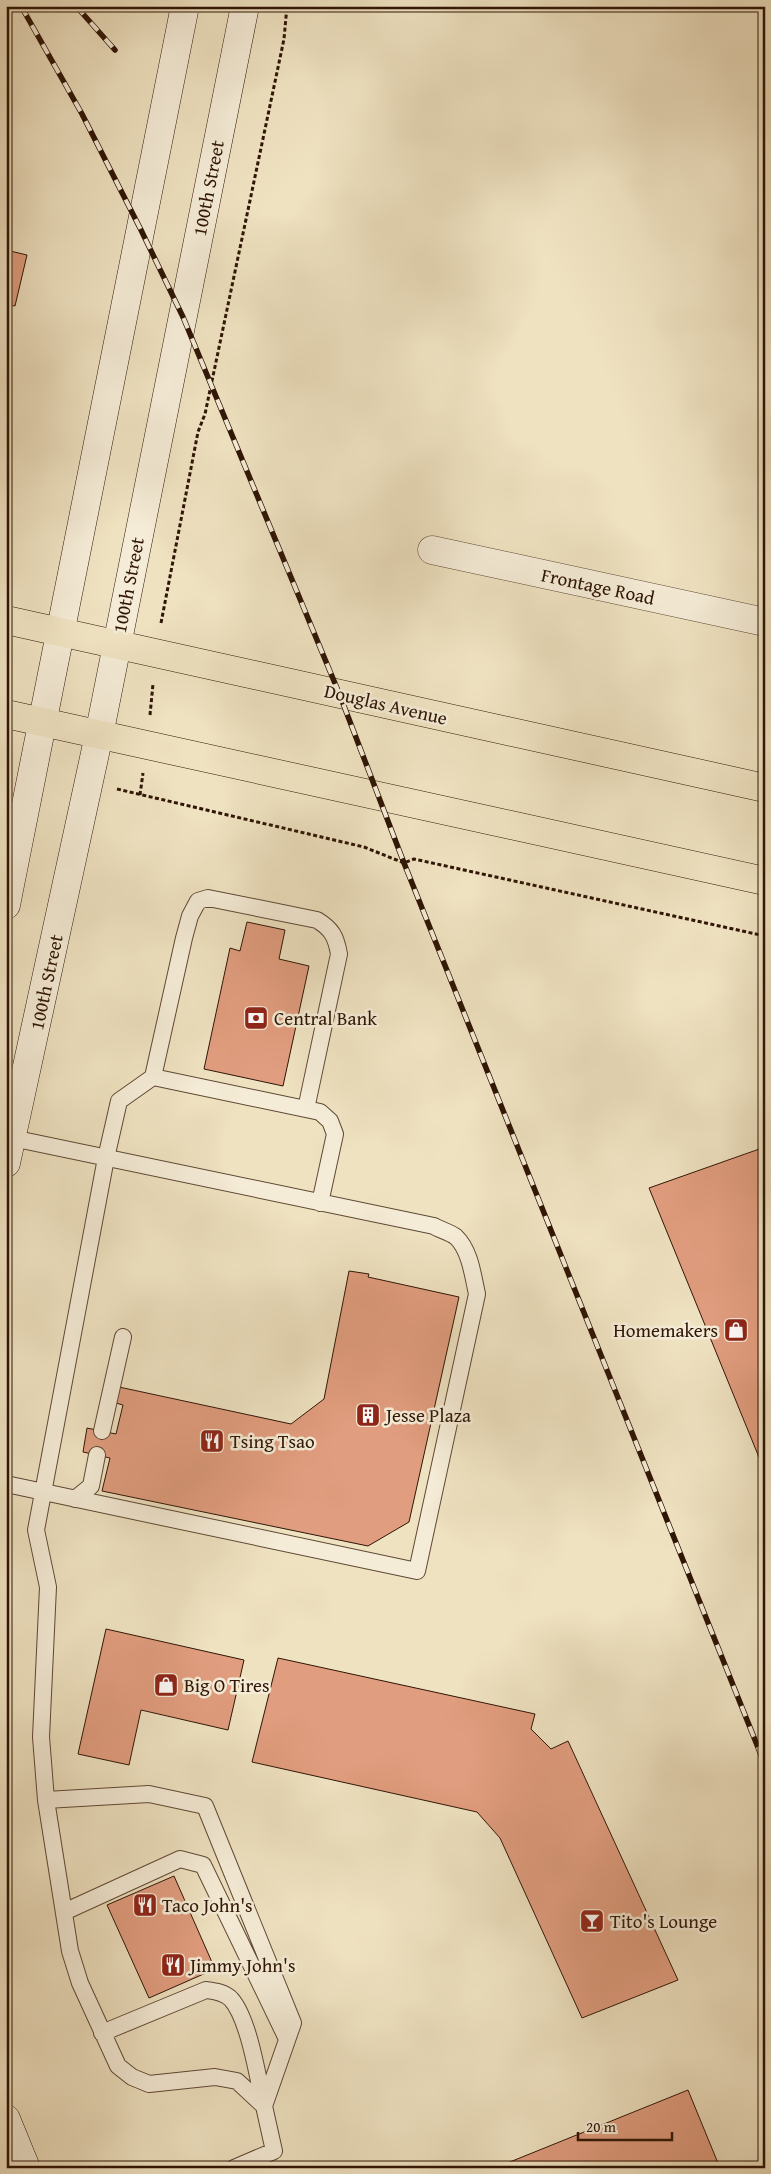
<svg xmlns="http://www.w3.org/2000/svg" width="771" height="2174" font-family="'Gentium Book Plus',serif">
<style>
.building{fill:#e19d7f;stroke:#2f1505}
.lines{fill:none;stroke-linecap:round;stroke-linejoin:round}
.lane-casing{stroke:#5f4834;stroke-width:18}
.street-casing{stroke:#5f4834;stroke-width:29}
.secondary-casing{stroke:#2f1505;stroke-width:29}
.primary-casing{stroke:#2f1505;stroke-width:29}
.path{stroke:#2f1505;stroke-width:3;stroke-dasharray:4 2.5;stroke-linecap:butt}
.lane{stroke:#f5ecd7;stroke-width:16}
.street{stroke:#f5ecd7;stroke-width:28}
.secondary{stroke:#f5ecd7;stroke-width:28}
.primary{stroke:#efe2c1;stroke-width:28}
.rail-casing{stroke:#2f1505;stroke-width:5.5}
.rail{stroke:#f5ecd7;stroke-width:4;stroke-dasharray:11;stroke-linecap:butt}
.labels{text-anchor:middle;stroke-width:5;stroke-linejoin:round;paint-order:stroke}
.street-label{font-size:19px;fill:#2f1505;stroke:#f5ecd7}
.poi-label{font-size:19px;fill:#2f1505;stroke:#f5ecd7;text-anchor:start}
</style>
<rect width="100%" height="100%" fill="#efe2c1"/>
<filter id="stains"><feTurbulence type="fractalNoise" baseFrequency=".004" numOctaves="4"/><feColorMatrix values="0 0 0 0 .2 0 0 0 0 .09 0 0 0 0 .02 0 0 0 .5 -.17"/></filter>
<radialGradient id="worn" r=".72"><stop offset=".6" stop-color="#630" stop-opacity="0"/><stop offset="1" stop-color="#630" stop-opacity=".3"/></radialGradient>
<!-- building -->
<path class="building" d="M6,250L27,255L15,306L6,304Z
M247,922L285,930L279,959L309,966L283,1086L204,1069L230,948L240,951Z
M765,1147V1472L649,1188Z
M349,1271L369,1274L368,1277L459,1297L409,1522L368,1546L102,1491L110,1458L83,1452L87,1428L116,1434L123,1405L116,1403L119,1387L291,1424L324,1399Z
M106,1629L244,1660L228,1730L141,1710L129,1765L78,1754Z
M278,1658L535,1714L531,1729L551,1749L568,1741L678,1980L582,2018L500,1838L477,1812L252,1762Z
M174,1876L215,1969L149,1998L107,1905Z
M688,2090L720,2168H495Z"/>
<g class="lines">
<defs>
<path id="lane" d="M153,1077L320,1112L330,1121L335,1134L320,1203
M102,1431L123,1337
M6,1484L417,1571L477,1294C473,1276 470,1250 456,1237C450,1232 440,1230 434,1226L12,1138
M75,1499L91,1486L97,1455
M46,1800L149,1794L205,1806L293,2023L264,2106L274,2151L234,2168
M64,1912L180,1859L203,1865L287,2039
M102,2033L206,1990C214,1991 224,1992 231,1999C249,2019 258,2078 264,2106
M264,2106L237,2081L215,2077L149,2084L132,2077L118,2066L80,1983L70,1951L46,1800L41,1737L48,1587L36,1530L106,1158L119,1101L153,1077L184,938L190,916L198,901L208,898L317,920C332,929 336,937 339,954L306,1109"/>
<path id="street" d="M432,550L765,622"/>
<path id="secondary" d="M6,905L185,6
M6,1163L99,735L245,6
M6,2119L26,2168"/>
<path id="primary" d="M6,620L765,788
M6,714L765,881"/>
</defs>
<!-- lane casing -->
<use href="#lane" class="lane-casing"/>
<!-- street casing -->
<use href="#street" class="street-casing"/>
<!-- secondary casing -->
<use href="#secondary" class="secondary-casing"/>
<!-- primary casing -->
<use href="#primary" class="primary-casing"/>
<!-- path -->
<path class="path" d="M161,623L198,432L205,414L284,39L287,6
M150,715L153,684
M117,789L364,847L404,863L414,859L765,936
M140,795L143,773"/>
<!-- lane -->
<use href="#lane" class="lane"/>
<!-- street -->
<use href="#street" class="street"/>
<!-- secondary -->
<use href="#secondary" class="secondary"/>
<!-- primary -->
<use href="#primary" class="primary"/>
<defs>
<path id="rail" d="M21,6L82,114L141,230L183,317L339,693L404,863L765,1765
M76,6L115,50"/>
</defs>
<!-- rail casing -->
<use href="#rail" class="rail-casing"/>
<!-- rail -->
<use href="#rail" class="rail"/>
</g>
<!-- icons -->
<defs>
<symbol id="bank-square" viewBox="-11 -11 22 22"><rect x="-9" y="-9" width="18" height="18" rx="4" fill="#8f2418" stroke="#f5ecd7"/><path d="M-6-4H6V4H-6ZM0-2.3a2.3 2.3 0 1 0 0 4.6a2.3 2.3 0 1 0 0-4.6Z" fill="#fff"/></symbol>
<symbol id="shop-square" viewBox="-11 -11 22 22"><rect x="-9" y="-9" width="18" height="18" rx="4" fill="#8f2418" stroke="#f5ecd7"/><path d="M-5-2.5h2.3a2.7 3.5 0 0 1 5.4 0H5L5.5 6h-11ZM-1.5-2.5h3a1.5 2.3 0 0 0-3 0Z" fill="#fff"/></symbol>
<symbol id="building-square" viewBox="-11 -11 22 22"><rect x="-9" y="-9" width="18" height="18" rx="4" fill="#8f2418" stroke="#f5ecd7"/><path d="M-4-6H4V6H1V3H-1V6H-4ZM-2.5-4.3h1.7v1.8h-1.7ZM.8-4.3h1.7v1.8H.8ZM-2.5-1h1.7V.8h-1.7ZM.8-1h1.7V.8H.8Z" fill="#fff"/></symbol>
<symbol id="restaurant-square" viewBox="-11 -11 22 22"><rect x="-9" y="-9" width="18" height="18" rx="4" fill="#8f2418" stroke="#f5ecd7"/><path d="M-5-6h1v4h1v-4h1v4h1v-4h1v5L-1.5 .5V6h-2V.5L-5-1ZM5-6V6H3V1.5H1.5Q1.5-4 5-6Z" fill="#fff"/></symbol>
<symbol id="bar-square" viewBox="-11 -11 22 22"><rect x="-9" y="-9" width="18" height="18" rx="4" fill="#8f2418" stroke="#f5ecd7"/><path d="M-6-5H6L.8 .8V4.5H3.5V6h-7V4.5H-.8V.8Z" fill="#fff"/></symbol>
</defs>
<g fill-rule="evenodd">
<use href="#bank-square" x="242" y="1004" width="28" height="28"/>
<use href="#shop-square" x="722" y="1316" width="28" height="28"/>
<use href="#building-square" x="354" y="1401" width="28" height="28"/>
<use href="#restaurant-square" x="198" y="1427" width="28" height="28"/>
<use href="#shop-square" x="152" y="1671" width="28" height="28"/>
<use href="#restaurant-square" x="131" y="1891" width="28" height="28"/>
<use href="#bar-square" x="578" y="1907" width="28" height="28"/>
<use href="#restaurant-square" x="159" y="1951" width="28" height="28"/>
</g>
<g class="labels">
<!-- street labels -->
<g class="street-label">
<text transform="translate(208 188) rotate(-79)" y="7">100th Street</text>
<text transform="translate(128 585) rotate(-79)" y="7">100th Street</text>
<text transform="translate(598 586) rotate(12)" y="7">Frontage Road</text>
<text transform="translate(386 704) rotate(13)" y="7">Douglas Avenue</text>
<text transform="translate(46 982) rotate(-78)" y="7">100th Street</text>
</g>
<!-- poi labels -->
<g class="poi-label">
<text x="274" y="1025">Central Bank</text>
<text x="718" y="1337" text-anchor="end">Homemakers</text>
<text x="386" y="1422">Jesse Plaza</text>
<text x="230" y="1448">Tsing Tsao</text>
<text x="184" y="1692">Big O Tires</text>
<text x="162" y="1912">Taco John's</text>
<text x="610" y="1928">Tito's Lounge</text>
<text x="190" y="1972">Jimmy John's</text>
</g>
</g>
<!-- margin -->
<rect width="771" height="2174" fill="none" stroke="#efe2c1" stroke-width="25"/>
<rect x="8" y="8" width="756" height="2159" fill="none" stroke="#2f1505" stroke-width="2.5"/>
<rect x="12" y="12" width="746" height="2149" fill="none" stroke="#2f1505"/>
<!-- scale -->
<path d="M578 2132v8h94v-8" fill="none" stroke="#2f1505" stroke-width="2.5"/>
<text x="586" y="2132" font-size="15" fill="#2f1505" stroke="#f5ecd7" stroke-width="4" paint-order="stroke">20 m</text>
<rect width="100%" height="100%" filter="url(#stains)"/>
<rect width="100%" height="100%" fill="url(#worn)"/>
</svg>
